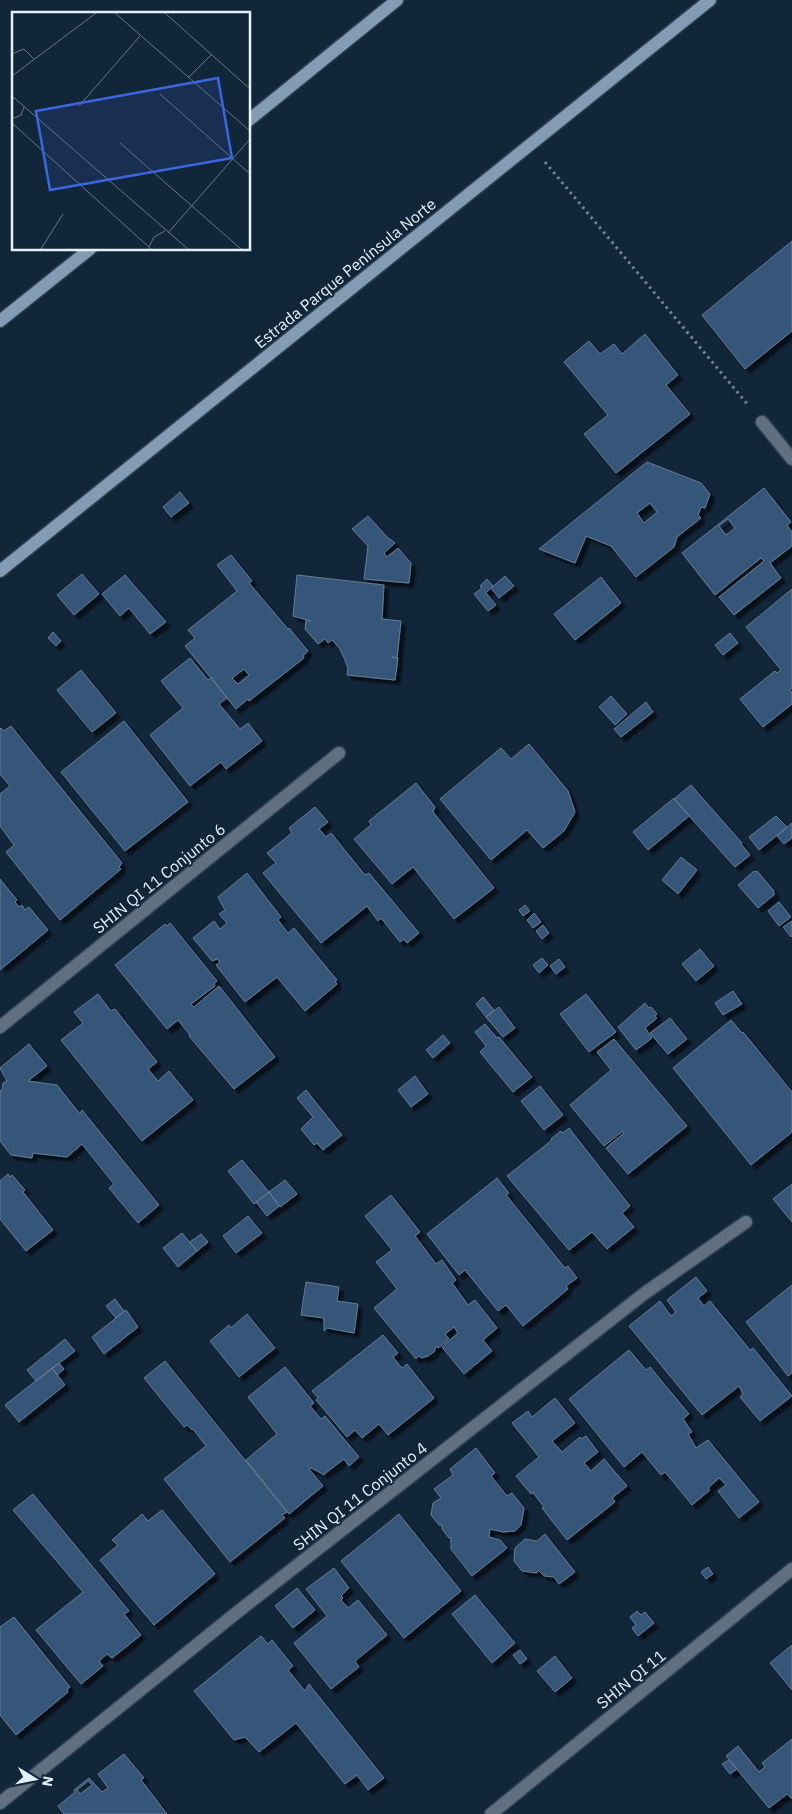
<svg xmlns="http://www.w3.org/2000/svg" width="792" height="1814" font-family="'IBM Plex Sans',sans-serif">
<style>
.building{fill:#365678;stroke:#657c94;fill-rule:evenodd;filter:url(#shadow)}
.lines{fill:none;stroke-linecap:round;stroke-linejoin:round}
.minor-casing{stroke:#2f4256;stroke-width:15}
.secondary-casing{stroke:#2f4256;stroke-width:15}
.path{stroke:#738495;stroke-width:3;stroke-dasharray:2.5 4;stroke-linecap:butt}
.minor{stroke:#617080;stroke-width:12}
.secondary{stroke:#849bb4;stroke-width:12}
.labels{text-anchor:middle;stroke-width:4;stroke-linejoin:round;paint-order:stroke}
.street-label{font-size:16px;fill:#e4f1ff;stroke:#12263a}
.inset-road{fill:none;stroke:#667789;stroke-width:1}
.view{fill:#3b66de;fill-opacity:0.15;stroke:#3b66de;stroke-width:2.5}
.inset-edge{fill:none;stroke:#e4f1ff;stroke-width:2.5}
</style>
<defs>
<filter id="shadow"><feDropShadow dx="4.5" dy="4.5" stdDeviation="1" flood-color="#0009"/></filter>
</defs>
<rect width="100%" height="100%" fill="#12263a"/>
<!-- building -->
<path class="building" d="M792,241V331L745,369L702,315Z
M645,334L678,375L666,385L690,414L616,473L584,434L608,415L564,362L589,341L600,354L614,344L622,354Z
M647,462L701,483L710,494L705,508L701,507L698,515L701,518L677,537L674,547L636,577L611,546L586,536L575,563L539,549ZM650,503L657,512L644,523L637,513Z
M764,488L791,522L787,525L792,532V546L770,563L781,578L734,615L719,597L764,561L761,558L715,595L682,553ZM728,519L735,528L726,535L719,526Z
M180,492L189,503L171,517L163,507Z
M368,516L389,539H390L395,543L384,553L387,557L398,548L411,563L409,583L364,579L368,546L352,529Z
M231,555L252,581L249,583L288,629L289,628L308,651L303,656L304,658L249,701L248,699L236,709L185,646L195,638L188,630L237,591L217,565ZM244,669L249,675L238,684L232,678Z
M82,574L99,594L74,615L57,595Z
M125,575L166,622L150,634L129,608L120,616L102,594Z
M297,575L384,585L382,619L401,621L397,658L392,657L398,658L395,680L347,675L348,668L345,660L340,649L334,642L332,640L328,643L325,639L318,644L305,629L306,620L311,621L293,616Z
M505,576L514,586L499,598L491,588Z
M601,577L621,603L575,640L554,614Z
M487,579L493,586L486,593L496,605L488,611L474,594L482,588L480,586Z
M792,589V688L790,690L792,692V704L763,727L740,699L775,671L777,673L781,670L746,627Z
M53,632L61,641L56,646L48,638Z
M730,633L738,643L723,655L715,645Z
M190,658L208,680L211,677L227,698L219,704L240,729L248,723L262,741L226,769L221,762L190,786L150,735L183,708L161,681Z
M81,670L116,713L92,732L57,690Z
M611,696L627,714L615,725L599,707Z
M646,702L653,712L621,737L614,729Z
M124,721L188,802L125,851L61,772Z
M11,726L122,863L119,867L121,869L60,920L6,852L14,845L0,826V794L10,786L0,774V729L1,728L4,731Z
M529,744L568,791L575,812L564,831L543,848L527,830L491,860L440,799L501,748L511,759Z
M416,783L435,807L433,812L494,888L454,919L413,867L392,884L354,839L371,825L369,821Z
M691,785L742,843L741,844L750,855L735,867L674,799Z
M674,798L689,816L648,850L633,832Z
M315,807L328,822L319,829L326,837L331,833L365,875L369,873L419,933L407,943L404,939L400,942L381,918L378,921L367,906L321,943L263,873L276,863L267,853L292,833L289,828Z
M776,816L787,827L759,850L749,837Z
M792,823V838L784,844L777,836Z
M681,857L697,870L678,894L662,880Z
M754,871L755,872L757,871L774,891L773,892L775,894L758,908L738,885Z
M247,873L281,917L278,920L288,933L294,928L337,980L335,981L337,984L305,1011L277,977L245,1002L216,965L220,962L217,959L212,961L193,938L214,921L220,929L227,923L219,914L225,910L218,897Z
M0,879L17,900L15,902L19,907L22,905L25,910L29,907L48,930L0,970Z
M779,902L791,917L779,926L768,911Z
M525,905L530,911L523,916L519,910Z
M534,913L541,922L533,928L527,920Z
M792,921V936L791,937L783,927Z
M170,923L217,981L214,984L215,986L191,1004L194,1007L219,986L275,1057L234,1089L189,1036L190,1035L178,1020L167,1029L115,965L165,924L167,926Z
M543,925L549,933L542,939L536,931Z
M700,949L714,966L696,981L682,964Z
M542,958L548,965L539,973L533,965Z
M559,959L565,967L556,974L550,966Z
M733,991L742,1004L723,1015L715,1003Z
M98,994L111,1011L115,1009L157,1062L148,1069L158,1081L169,1071L193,1100L142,1141L61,1040L83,1023L74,1012Z
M586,994L616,1032L589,1052L560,1014Z
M483,997L494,1010L486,1017L476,1004Z
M645,1003L649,1008L651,1007L657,1014L655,1016L657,1018L645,1028L652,1038L636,1050L618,1027Z
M499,1007L515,1028L503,1037L486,1017Z
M670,1018L687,1039L668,1054L650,1033Z
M731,1020L742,1033L743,1032L792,1092V1132L751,1165L673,1068Z
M485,1024L497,1038L499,1037L532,1077L513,1092L480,1052L486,1046L475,1032Z
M443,1035L450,1043L433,1058L426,1050Z
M614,1039L687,1126L628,1174L606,1148L624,1133L623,1131L604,1146L570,1105L611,1070L597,1052Z
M29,1044L47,1066L28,1081L57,1085L80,1114L82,1110L159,1205L138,1223L109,1188L114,1184L82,1144L67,1157L33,1153L32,1158L11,1155L0,1141V1091L2,1090L3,1083L7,1081L0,1068Z
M415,1076L428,1094L411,1107L398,1090Z
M540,1086L563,1115L544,1130L521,1101Z
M306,1090L342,1135L323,1150L317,1143L314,1145L301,1129L313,1117L297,1098Z
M569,1128L630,1206L622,1213L634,1227L607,1249L592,1232L569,1250L507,1176L552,1140L551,1139L561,1131L563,1133Z
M242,1160L269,1192L254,1204L228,1171Z
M8,1174L10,1177L12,1175L25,1190L23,1192L53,1230L26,1251L0,1219V1181Z
M497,1178L509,1193L506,1195L565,1268L568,1266L577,1278L566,1286L568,1289L523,1326L506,1305L498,1311L465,1270L459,1275L427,1234Z
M285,1180L297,1194L280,1207L269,1192Z
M792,1184V1222L773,1199Z
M269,1192L279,1206L267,1216L256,1202Z
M391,1195L420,1232L415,1236L436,1264L442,1260L456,1280L452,1283L468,1305L475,1300L497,1328L483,1340L492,1351L464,1374L442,1347L458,1333L454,1327L445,1334L449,1339L438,1348L436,1346L434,1352L428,1356L422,1358L419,1356L416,1359L374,1308L397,1289L376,1262L392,1250L365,1216Z
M248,1216L262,1233L236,1253L223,1236Z
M182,1233L197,1251L178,1267L163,1248Z
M201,1234L208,1242L197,1251L190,1242Z
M696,1277L707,1291L698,1298L704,1306L710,1301L750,1350L753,1348L792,1396L760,1421L740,1397L743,1394L739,1386L702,1415L629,1326L660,1301L671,1316L676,1312L667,1300Z
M306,1282L339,1287L337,1301L358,1304L354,1333L327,1328L324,1331V1318L301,1315Z
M792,1285V1373L788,1376L746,1322Z
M115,1299L124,1311L116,1318L106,1306Z
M126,1310L138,1327L104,1354L92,1337Z
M247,1314L275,1348L239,1377L210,1341L229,1325L231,1328Z
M383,1335L398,1353L393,1357L402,1368L407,1364L434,1398L388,1435L379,1424L362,1438L355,1430L347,1437L316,1400L318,1398L312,1391Z
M65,1339L75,1351L36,1381L27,1370Z
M629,1350L646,1370L650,1367L689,1414L683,1419L692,1432L688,1434L696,1448L708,1440L759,1502L739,1518L718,1491L726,1485L719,1478L708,1488L710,1490L692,1505L665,1472L661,1475L642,1452L624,1467L569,1399Z
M165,1361L287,1512L282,1515L285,1518L230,1562L164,1479L206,1446L193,1429L192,1430L187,1425L184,1427L144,1378Z
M59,1363L64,1369L57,1375L52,1368Z
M285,1367L314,1403L310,1406L321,1419L325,1416L359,1457L349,1466L344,1459L323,1475L321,1473L311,1468L309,1469L323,1486L289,1514L246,1460L277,1434L248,1397Z
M52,1368L65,1385L19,1422L5,1405Z
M555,1398L575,1423L552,1441L562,1452L580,1437L581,1439L586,1436L598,1452L584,1463L591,1471L604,1459L627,1486L612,1498L615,1502L567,1540L542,1508L544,1507L534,1494V1492L531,1494L516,1476L539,1457L512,1423L528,1411L532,1417Z
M476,1448L495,1473L491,1476L507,1496L512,1493L524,1508L521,1525L515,1531L503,1532L490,1529L489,1537L500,1540L507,1548L472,1576L451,1549V1538H449L442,1529V1525H439L431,1515L433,1503L441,1498L434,1489L453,1475L450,1469Z
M33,1494L129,1611L124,1614L141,1635L112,1658L107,1654L99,1661L103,1666L81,1684L36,1630L83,1592L13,1510Z
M162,1510L215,1574L154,1625L100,1560L118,1545L112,1540L142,1514L148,1521Z
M399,1514L461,1591L404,1638L341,1561Z
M545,1534L575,1572L559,1584L554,1577L544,1576L538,1570L537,1573L522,1571L514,1561L515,1548L525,1539L537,1541Z
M708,1567L713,1574L706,1579L701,1572Z
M334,1568L349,1588L341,1596L343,1598L341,1600L348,1608L358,1600L387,1635L355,1661L359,1667L331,1689L294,1643L327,1616L306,1589Z
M297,1588L315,1610L293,1628L275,1606Z
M475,1595L515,1643L492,1663L452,1614Z
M637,1611L641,1615L645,1612L654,1623L638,1636L632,1628L636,1625L630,1617Z
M14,1617L70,1687L67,1690L68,1692L16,1735L0,1715V1627Z
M261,1636L268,1644L272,1640L293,1666L288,1670L305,1691L309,1684L384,1778L368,1790L357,1775L345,1784L296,1723L259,1752L245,1737L234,1740L194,1691Z
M792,1645V1690L770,1663Z
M520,1650L527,1659L520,1664L513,1655Z
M555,1656L572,1678L555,1692L537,1671Z
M792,1739V1799L787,1794L769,1808L726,1756L738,1746L759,1772L765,1767L762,1763Z
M124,1754L144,1778L141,1780L167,1814H64L58,1806L75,1792L74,1790L89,1778L102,1792L108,1788L98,1774ZM88,1781L92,1785L80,1794L77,1790Z
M729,1760L737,1769L730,1774L722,1764Z"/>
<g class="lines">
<defs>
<path id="minor" d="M762,422L792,459
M0,1027L339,753
M0,1803L240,1610L645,1293L746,1222
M491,1814L792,1569"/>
<path id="secondary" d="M249,120L397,0
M0,321L90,249
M0,571L710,0"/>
</defs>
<!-- minor casing -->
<use href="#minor" class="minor-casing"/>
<!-- secondary casing -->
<use href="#secondary" class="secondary-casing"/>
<!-- path -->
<path class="path" d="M545,162L749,406"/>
<!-- minor -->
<use href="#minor" class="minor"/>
<!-- secondary -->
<use href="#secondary" class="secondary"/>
</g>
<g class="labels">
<!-- street labels -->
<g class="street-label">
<text transform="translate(345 273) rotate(-39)" y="6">Estrada Parque Península Norte</text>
<text transform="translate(159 878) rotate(-39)" y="6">SHIN QI 11 Conjunto 6</text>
<text transform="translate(360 1496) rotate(-38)" y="6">SHIN QI 11 Conjunto 4</text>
<text transform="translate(631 1679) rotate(-39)" y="6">SHIN QI 11</text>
</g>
</g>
<!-- overview -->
<g transform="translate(12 12)">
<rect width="238" height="238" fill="#12263a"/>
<path class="inset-road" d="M103,1L238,119M153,1L238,77M0,42L12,37L22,47M0,64L84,1M176,66L199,43M148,82L238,162M0,84L176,237M67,94L128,24M0,107L9,103L12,95M0,111L139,237M108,131L229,237M156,221L238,127M137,235L142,225L153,219M29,237L51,202"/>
<path class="view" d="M206,66L220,146L38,178L24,99Z"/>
<rect width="238" height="238" class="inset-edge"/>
</g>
<!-- north arrow -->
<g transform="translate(35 1779) rotate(100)" stroke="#12263a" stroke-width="4" paint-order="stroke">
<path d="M0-4L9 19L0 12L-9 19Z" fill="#e4f1ff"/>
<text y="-8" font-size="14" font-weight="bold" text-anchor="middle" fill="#e4f1ff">N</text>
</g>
</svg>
